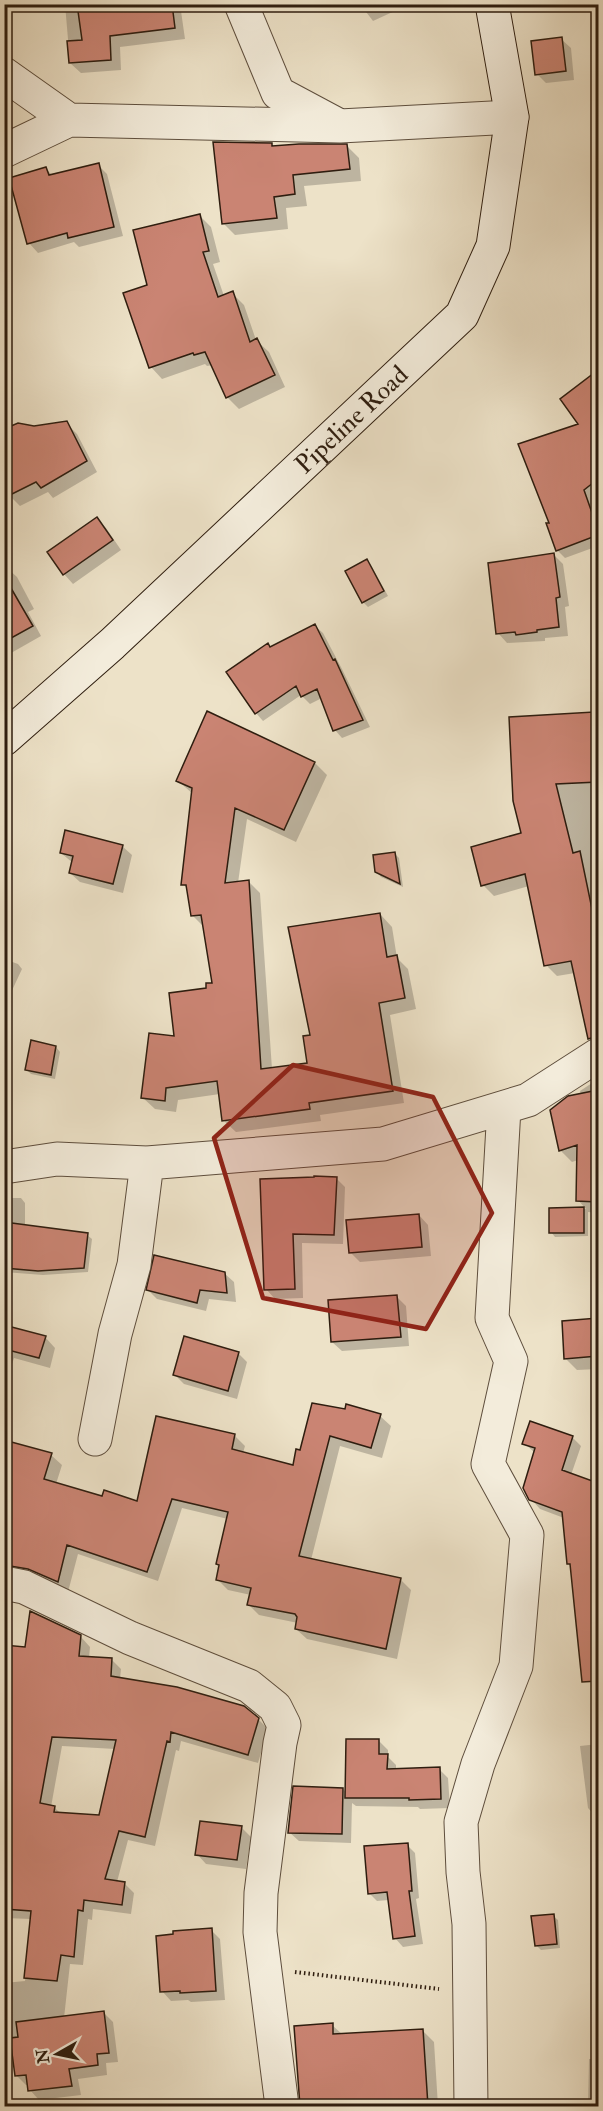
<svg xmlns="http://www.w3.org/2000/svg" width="603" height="2111" font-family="'IM FELL Double Pica',serif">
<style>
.shadow{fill:#0003;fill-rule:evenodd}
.building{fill:#ca8473;stroke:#2e1d0f;stroke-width:1.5;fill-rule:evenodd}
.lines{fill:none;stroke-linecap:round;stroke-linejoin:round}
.street-casing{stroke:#5e4e3d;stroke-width:35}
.secondary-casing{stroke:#2e1d0f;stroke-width:35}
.path{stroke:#2e1d0f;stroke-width:4;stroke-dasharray:1.5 3;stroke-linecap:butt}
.street{stroke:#f3ecdb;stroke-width:33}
.secondary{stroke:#f3ecdb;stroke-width:33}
.marked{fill:#8f2418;fill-opacity:0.2;stroke:#8f2418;stroke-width:4.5;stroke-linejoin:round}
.labels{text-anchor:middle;stroke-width:4.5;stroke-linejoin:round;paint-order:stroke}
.street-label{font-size:26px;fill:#2e1d0f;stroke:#f3ecdb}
</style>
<rect width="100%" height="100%" fill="#ede2c8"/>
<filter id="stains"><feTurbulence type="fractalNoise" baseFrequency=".00333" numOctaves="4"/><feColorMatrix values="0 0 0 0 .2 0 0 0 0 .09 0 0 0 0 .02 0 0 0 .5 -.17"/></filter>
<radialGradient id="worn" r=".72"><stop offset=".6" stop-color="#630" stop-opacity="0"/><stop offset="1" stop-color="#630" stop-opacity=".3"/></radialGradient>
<!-- shadow -->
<path class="shadow" d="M65,4H180L185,39L120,47L121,70L81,73L70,63Z
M360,4H410L373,21Z
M561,39L571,48L574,80L546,83L537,74Z
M271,145L274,148L347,146L359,158L361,181L304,186L307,206L286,208L288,229L235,235L223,223Z
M98,165L107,174L123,236L79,247L74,242L38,253L29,243L46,169L53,176Z
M200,216L211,227L220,262L213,264L224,296L232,293L244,305L256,340L269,352L285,387L239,409L228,398L213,365L207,366L205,364L162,379L151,367L148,286Z
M598,370V493L592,498L598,518V546L565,558L557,550L551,524L580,424L562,399Z
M66,423L77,434L97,472L53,498L48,492L20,506L9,495L34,427Z
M97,519L106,528L121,550L73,584L64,574Z
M554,555L563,564L569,606L565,607L568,636L545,638V641L507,643L498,633Z
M367,561L371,565L388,596L368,607L363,602Z
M7,568L17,577L34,609L28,612L41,636L4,657V570Z
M315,626L323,633L342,669L370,727L342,738L335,730L322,698L310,704L301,695L263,721L256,713L271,648Z
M593,714L598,719V1028L596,1029L575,973L557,976L546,965L529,886L494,896L483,885L523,834Z
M315,763L327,775L296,842L247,819L238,883L248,881L260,893L272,1069L309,1064L312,1036L380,914L392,927L397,958L408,969L416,1009L390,1015L404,1103L320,1115L321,1121L236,1132L223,1120L220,1094L178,1100L176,1112L155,1109L142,1097L176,1038L208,989L213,984L204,927L193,916L189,890L183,884L193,794L177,780Z
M122,846L132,855L123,893L80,882L70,873L73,863L61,853Z
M395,854L399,858L403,887L381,877L377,872Z
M4,959L18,964L22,969L8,999L4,997Z
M56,1047L60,1052L55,1079L31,1074L27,1070Z
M598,1079V1213L588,1212V1236L555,1237L551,1232L550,1209H586L578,1200V1160L572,1162L560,1150L581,1095L580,1091Z
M336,1178L345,1187L343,1244L302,1243L303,1298L275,1299L266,1289L262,1181Z
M4,1198H21L25,1203V1227L87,1235L92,1239L88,1272L43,1275L4,1272Z
M419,1215L428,1225L431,1256L360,1262L351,1253Z
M224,1273L234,1282L236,1302L209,1299L206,1311L157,1299L148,1290Z
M397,1297L406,1306L409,1346L342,1351L332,1342Z
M598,1320V1369L577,1370L565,1358L563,1322Z
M4,1325L45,1337L55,1348L50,1368L14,1358L4,1388Z
M238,1353L247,1362L237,1399L184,1384L175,1375Z
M313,1404L380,1416L391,1426L382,1458L340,1446L311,1560L400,1579L411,1590L397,1659L307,1639L296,1629L298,1623L259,1615L249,1605L251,1595L228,1590L217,1579L228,1519L182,1508L158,1581L78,1554L68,1592L4,1578V1442L51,1455L62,1465L56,1484L103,1497L138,1503L235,1436L245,1446L243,1453L294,1466L301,1451Z
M572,1437L581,1446L571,1475L598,1485V1651L589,1652L572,1567L568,1563L564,1518L540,1509L531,1499L535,1453L524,1443Z
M81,1637L90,1647L89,1658L111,1659L121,1669L120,1679L258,1719L268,1729L258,1763L181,1741L179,1751L176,1750L155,1846L128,1840L117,1882L124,1883L134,1893L131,1914L93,1909L92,1920L88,1919L83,1965L70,1964L64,2018L103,2012L113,2022L118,2062L106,2063L107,2075L78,2079L81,2095L39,2100L30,2090L29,2085H26L16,2075L8,2016L4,2017V1983L25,1981L31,1919L4,1918V1646L26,1648ZM62,1746L115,1749L100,1817L61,1814L55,1808L51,1807Z
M379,1741L388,1750V1757L396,1765V1770L439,1769L448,1778L450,1808L420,1809L418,1807L356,1806L352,1803L351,1843L299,1841L289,1832L343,1789L347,1793Z
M598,1744V1819L588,1808L580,1746Z
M241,1827L251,1837L246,1869L206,1864L197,1854Z
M407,1845L415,1853L419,1898L416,1899L423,1944L403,1947L395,1938L389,1900L377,1901L369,1893Z
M553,1916L558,1920L560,1948L541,1950L536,1945Z
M211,1930L220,1939L225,2000L191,2002L188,2000L171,2001L162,1991L175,1936Z
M332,2025L343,2035L423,2031L434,2042L438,2106H302Z
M589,2059H598V2106H588Z"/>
<!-- building -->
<path class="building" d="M77,4H172L175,28L110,36L111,60L69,63L67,41L82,40Z
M562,37L566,71L535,75L531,41Z
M213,142L272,143V146L299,144H347L350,169L293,175L295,194L274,197L277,218L222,224Z
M99,163L114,227L68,238L67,233L27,244L9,178L46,167L49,175Z
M200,214L209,251L203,252L218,297L233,291L250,342L257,338L275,375L226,398L205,352L194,355L193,353L149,368L123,293L147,285L133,230Z
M598,370V479L584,490L598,530V535L556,551L546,523H549L518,444L578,424L560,399Z
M67,421L87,461L41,488L36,482L4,498V429L18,423L34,426Z
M97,517L113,540L63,575L47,552Z
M554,553L560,597L556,598L559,627L537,630V632L516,635L515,632L496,634L488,563Z
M367,559L384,591L362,603L345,571Z
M4,576L33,626L4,642Z
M315,624L333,660L335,659L363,720L333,731L317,689L301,697L296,686L255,714L226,672L268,643L270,647Z
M207,711L315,762L284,830L235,808L225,883L249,880L261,1069L307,1063L303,1036L310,1035L288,927L380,913L387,957L397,955L405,998L379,1003L393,1091L309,1103L310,1109L222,1121L217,1081L166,1088L165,1101L141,1098L149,1033L174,1036L169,993L206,988V983H212L201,915L191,916L186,885H181L192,788L176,781Z
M594,712L598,782L556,784L573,853L580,851L598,938V1036L588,1039L571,961L544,966L525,874L481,886L471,847L521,833L513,801L509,717Z
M65,830L123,845L113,884L69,873L73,856L60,853Z
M395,852L400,884L375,872L373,855Z
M31,1040L56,1046L51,1075L25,1070Z
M598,1090V1114L593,1115L595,1132H598V1202L576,1201L577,1145L559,1151L550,1110L568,1096Z
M314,1176L337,1177L334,1235L293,1234L295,1289L264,1290L260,1179L314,1177Z
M584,1207V1233H549V1208Z
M419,1214L422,1247L349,1253L346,1220Z
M4,1222L88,1233L84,1268L38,1271L4,1268Z
M154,1255L225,1272L227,1293L200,1290L197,1303L146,1290Z
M397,1295L401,1337L331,1342L328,1300Z
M598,1318V1356L564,1359L562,1321Z
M4,1325L46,1336L39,1358L4,1349Z
M184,1336L239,1352L228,1391L173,1375Z
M312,1403L345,1409L346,1404L381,1414L371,1448L330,1436L299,1556L401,1578L386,1649L295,1629L297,1617L295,1614L247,1605L251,1588L216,1580L219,1565L216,1564L228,1512L172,1499L147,1572L67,1545L58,1582L28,1569L4,1565V1440L52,1453L44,1479L102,1496L104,1490L137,1501L156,1416L235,1434L232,1449L293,1465L296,1449L300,1450Z
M530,1421L573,1436L562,1470L598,1483V1681L582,1682L570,1564H567L562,1512L529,1500L523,1488L535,1448L522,1444Z
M30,1611L81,1635L79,1656L112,1658L111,1676L177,1687L244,1706L259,1718L248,1755L171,1732L170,1742L167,1741L145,1837L119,1831L105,1879L125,1882L122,1905L84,1900L83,1911L78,1910L74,1957L61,1955L57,1981L24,1978L31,1911L4,1909V1645L25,1647ZM52,1737L116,1740L99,1815L54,1812L55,1806L40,1803Z
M346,1739H379V1754H388L387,1769L440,1767L441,1799L409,1800V1798H345Z
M293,1786L343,1788L342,1834L288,1833Z
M200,1821L242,1826L237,1860L195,1855Z
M408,1843L412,1891H409L415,1936L393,1939L387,1892L368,1894L364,1846Z
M554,1914L557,1944L535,1946L531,1916Z
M212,1928L216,1991L180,1993V1991L160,1992L156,1936L173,1934V1931Z
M104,2011L109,2053L97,2054L98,2065L69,2069L72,2086L28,2091L26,2075L15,2076L10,2038L18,2037L16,2022Z
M333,2023V2034L423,2029L428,2106H300L294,2026Z"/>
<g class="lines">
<defs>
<path id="street" d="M241,4L278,93L336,124
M4,74L69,120L340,126L512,117
M4,151L69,120
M4,1167L57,1159L147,1163L383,1144L528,1100L598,1055
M95,1439L115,1334L134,1265L147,1163
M4,1583L24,1587L130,1638L249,1686L275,1707L284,1725L280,1743L261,1893L260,1932L282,2106
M471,2106L469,1924L463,1872L461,1822L478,1764L516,1666L527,1535L488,1464L511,1361L492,1318L504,1108"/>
<g id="secondary">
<path id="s1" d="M4,739L112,644L462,315L493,246L512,117L492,4"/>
</g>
</defs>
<!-- street casing -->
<use href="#street" class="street-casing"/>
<!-- secondary casing -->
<use href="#secondary" class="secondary-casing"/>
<!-- path -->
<path class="path" d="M295,1972L439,1989"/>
<!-- street -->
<use href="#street" class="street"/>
<!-- secondary -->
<use href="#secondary" class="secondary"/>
</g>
<!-- marked area -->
<path class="marked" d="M293,1065L433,1097L492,1213L426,1329L263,1298L214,1138Z"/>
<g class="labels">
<!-- street labels -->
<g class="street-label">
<text dy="9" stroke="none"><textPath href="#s1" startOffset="472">Pipeline Road</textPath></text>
</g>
</g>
<!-- margin -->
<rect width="603" height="2111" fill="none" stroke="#ede2c8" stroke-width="24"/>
<rect x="6" y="6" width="591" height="2099" fill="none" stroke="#2e1d0f" stroke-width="3"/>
<rect x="12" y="12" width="579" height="2087" fill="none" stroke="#2e1d0f" stroke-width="1.5"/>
<!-- north arrow -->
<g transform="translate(57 2054) rotate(261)" stroke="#f3ecdb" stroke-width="4.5" paint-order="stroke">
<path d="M0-4.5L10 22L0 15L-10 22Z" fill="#2e1d0f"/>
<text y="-9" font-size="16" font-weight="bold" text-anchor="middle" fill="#2e1d0f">N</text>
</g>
<rect width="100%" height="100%" filter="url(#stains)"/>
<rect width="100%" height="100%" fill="url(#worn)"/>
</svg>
